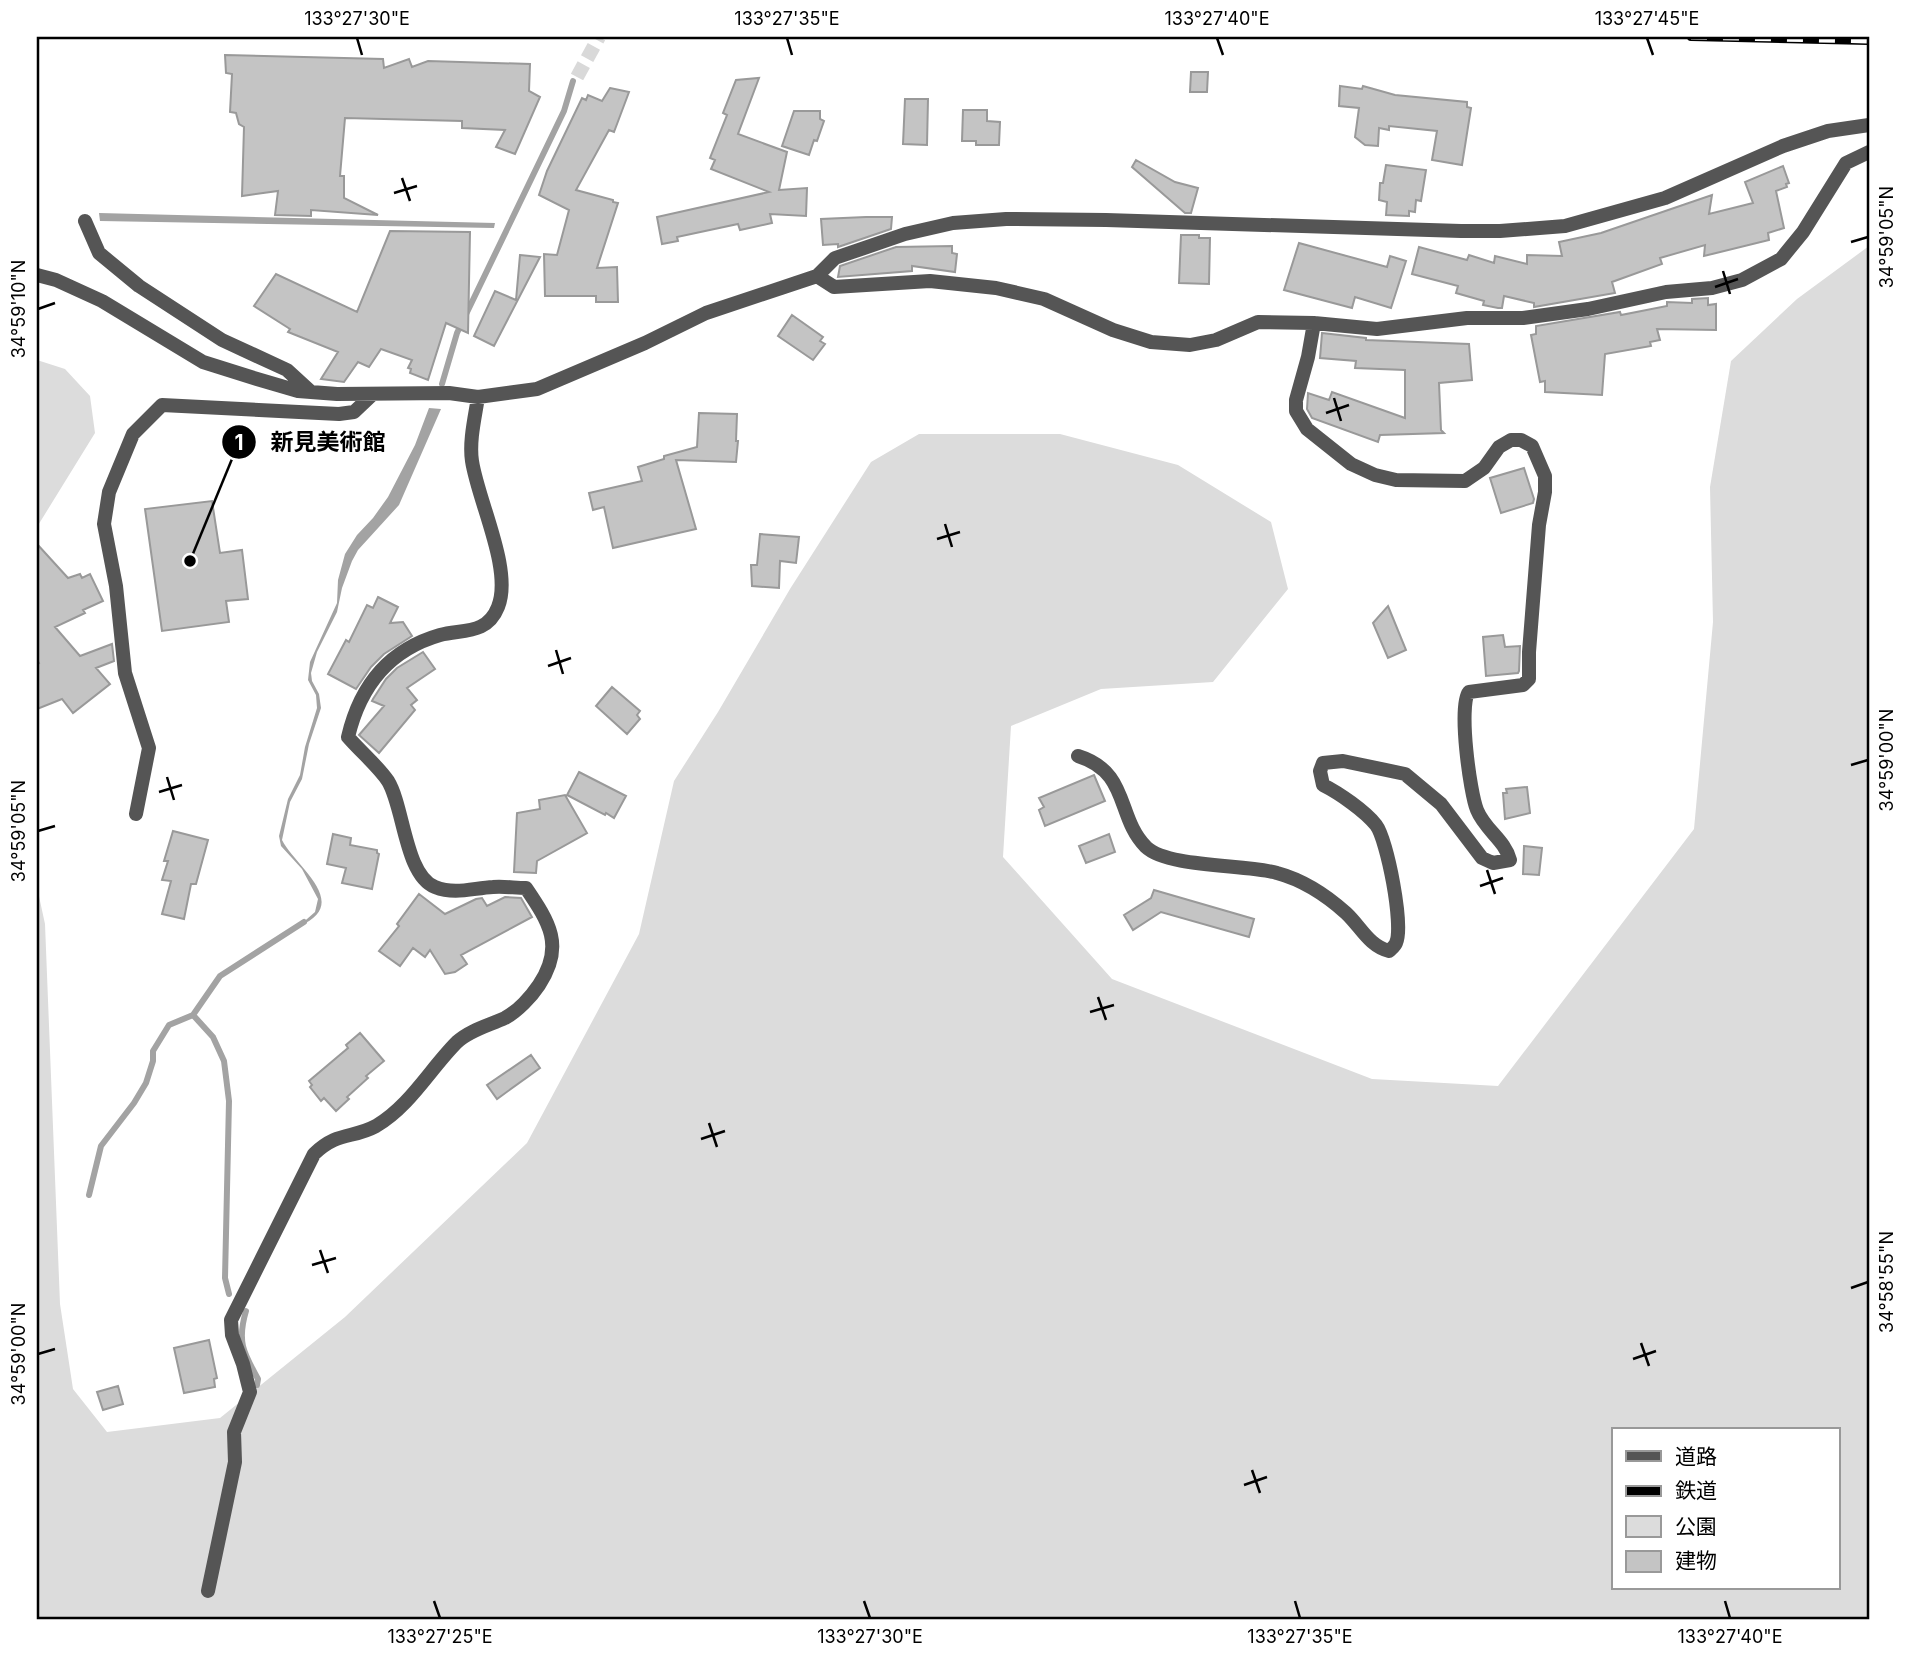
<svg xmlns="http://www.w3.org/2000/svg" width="1906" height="1656" font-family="Inter,'Noto Sans JP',sans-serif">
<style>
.green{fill:#dcdcdc;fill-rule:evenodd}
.water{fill:#a3a3a3}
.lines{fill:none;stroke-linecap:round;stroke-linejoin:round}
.stream{stroke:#a3a3a3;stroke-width:6}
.building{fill:#c4c4c4;stroke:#999;stroke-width:2}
.minor-tunnel{stroke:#d9d9d9;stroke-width:14;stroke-dasharray:14 7;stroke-linecap:butt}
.minor{stroke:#555;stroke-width:14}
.rail-casing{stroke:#000;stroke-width:8}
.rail{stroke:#fff;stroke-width:5;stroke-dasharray:16;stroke-linecap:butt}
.ticks{fill:none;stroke:#000;stroke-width:2.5}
.leader{fill:none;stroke:#000;stroke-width:2.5}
.callout-dot{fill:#000;stroke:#fff;stroke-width:2.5}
.mark-label{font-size:21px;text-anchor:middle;font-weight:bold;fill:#fff}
.callout-label{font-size:23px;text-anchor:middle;font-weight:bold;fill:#000;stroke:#fff;stroke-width:7;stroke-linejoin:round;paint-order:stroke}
.neatline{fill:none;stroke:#000;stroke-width:2.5}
.ticks-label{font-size:18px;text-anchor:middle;fill:#000}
</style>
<rect width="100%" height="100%" fill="#fff"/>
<!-- green -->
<path class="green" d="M1869,246V1619H37V887L45,924L60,1304L73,1389L107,1432L220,1418L345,1317L527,1143L639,934L674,781L718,712L790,589L871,462L919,434H1060L1178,465L1271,522L1288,589L1213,682L1101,689L1011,726L1003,857L1112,979L1372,1079L1498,1086L1694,829L1713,622L1710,487L1731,361L1797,299ZM1614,1430H1838V1588H1614Z
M37,360L65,369L90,396L95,433L37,527Z"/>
<!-- water -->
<path class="water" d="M99,213L495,223L494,228L100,221Z
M429,408L441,409L399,505L358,550L352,561L342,588L337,612L317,652L311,673L312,681L319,694L321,708L309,744L302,779L290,802L282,840C295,866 353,904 299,926L315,912L318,899L302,869L281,846L279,836L288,799L300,775L305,747L317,708L316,695L308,680L310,662L337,603L338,580L345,554L357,535L373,518L388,497L415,445Z"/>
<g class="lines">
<!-- stream -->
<path class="stream" d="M442,384L457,333L564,111L573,81
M193,1015L213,1037L224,1061L229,1101L225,1278L229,1294
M89,1195L101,1146L134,1103L146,1083L153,1061V1051L169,1025L193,1015L220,976L304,922
M246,1311C237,1341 243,1352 258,1379L257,1385"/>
</g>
<!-- building -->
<path class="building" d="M225,55L383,59L384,68L409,59L412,67L428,61L530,64L529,91L540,97L515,154L496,147L505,130L462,128V121L345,118L340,176H344V198L378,215L311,210V216L275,215L278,191L242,196L244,127L239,124L236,113L230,112L232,74L226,73Z
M1191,72H1208L1207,92H1190Z
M759,78L738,134L787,152L779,190L807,188L806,216L770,214L772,223L740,230L738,224L677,237L678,241L662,244L657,217L769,192L711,169L715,160L710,158L727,115L723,113L736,80Z
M1340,86L1362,89L1363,86L1395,95L1467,102V107L1471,108L1462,165L1432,160L1437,131L1389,126V130L1379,128L1378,146L1365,145L1355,137L1359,108L1339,106Z
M610,88L629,92L614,132L609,130L576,190L613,200V202L618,203L597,268L617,267L618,302H596V296H545L544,254L557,255L569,210L539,195L547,171L582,98L586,100L588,95L602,101Z
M905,99H928L927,145L903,144Z
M963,110H987V121L1000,122L999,145H976V141H962Z
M794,111H820V119L824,121L817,141L814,140L809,155L782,146Z
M1136,160L1175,182L1198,188L1191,213H1185L1132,167Z
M1386,165L1426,170L1421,201L1416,200L1415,212L1409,211V216L1386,215L1387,202L1379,200L1380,183H1383Z
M1783,166L1789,183L1786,184L1787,187L1776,191L1784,228L1768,233L1769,240L1704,256L1705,245L1660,258L1662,264L1612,282L1615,293L1534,307V303L1504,296L1502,308H1498L1483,305L1484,301L1456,293L1458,286L1412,274L1419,247L1467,260L1469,255L1494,263L1495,256L1527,264V255L1562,256L1559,242L1601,233L1712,195L1709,214L1753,203L1745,182Z
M866,217H892L891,229L838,247V244L823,245L821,219Z
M390,231L470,232L468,333L446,323L428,380L410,373L411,369L408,368L412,360L381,349L369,367L358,362L344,382L321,379L338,352L288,332L290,329L254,306L276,274L357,312Z
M1181,235H1199V238H1210L1209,284L1179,283Z
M1299,243L1387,267L1390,256L1406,261L1391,308L1355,297L1352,308L1284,290Z
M952,246V253L957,254L955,272L912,266V271L838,277L840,266L896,247Z
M520,255L540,257L494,346L474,336L495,291L516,300Z
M1708,298V305L1716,304V330L1657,329L1660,340L1650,342L1651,346L1605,354L1602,395L1545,392V381L1540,382L1531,335L1536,334V326L1620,312L1621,315L1667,306V302L1692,303V299Z
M792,315L823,337L820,341L825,344L813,360L778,336Z
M1322,333L1366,338V340L1469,344L1472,380L1439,383L1441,430L1444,433L1380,435L1378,442L1312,418L1307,409L1308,393L1329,400L1332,392L1405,418V370L1355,368L1356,361L1320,358Z
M699,413L737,414L736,441H738L736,462L676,460L696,529L613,548L604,507L593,510L589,493L642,481L638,467L664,459V456L697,447Z
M1524,468L1534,499L1533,503L1501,513L1490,478Z
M212,501L220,553L242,550L248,599L226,601L229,622L162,631L145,509Z
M760,534L799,537L796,563L780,561L779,588L752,586L751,565H757Z
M37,544L68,578L80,574L82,578L90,574L103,601L83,610L85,613L55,627L80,656L112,644L114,661L96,668L110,684L73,713L62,699L37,709V665L39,663L37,660Z
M378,597L398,607L390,623L403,622L412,636L384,654L371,667L356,689L328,674L346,640L349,642L367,605L373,608Z
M1388,606L1406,650L1388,658L1373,623Z
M1503,635L1505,647L1520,646L1519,671L1518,673L1486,676L1483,637Z
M423,652L435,669L407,688L417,700L411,705L415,710L379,753L359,735L384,706L372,701L373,699L386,679L397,668Z
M612,687L640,711L637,715L640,719L627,734L596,706Z
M579,772L626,796L614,818L606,813L605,815L567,795Z
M1094,775L1105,801L1045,826L1039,810L1044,807L1039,798Z
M1527,787L1530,813L1505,819L1503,793H1507L1506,789Z
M565,795L587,833L537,861L536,873L514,872L517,813L540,809L539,800Z
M173,831L208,840L196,884H191L184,919L162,914L171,881L162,880L168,861H164Z
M333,834L351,838L350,845L377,850V853L379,854L372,889L342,883L346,868L327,864Z
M1109,834L1115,852L1086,863L1079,846Z
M1524,846L1542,848L1539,875L1523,874Z
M1154,890L1254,919L1249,937L1161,912L1133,930L1124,915L1151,898Z
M419,894L445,914L476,899L482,898L487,906L505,897L521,898L532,917L461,955L467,964L455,972L445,974L430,950L425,957L413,948L400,966L379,951L399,926L397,924Z
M360,1033L384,1061L366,1076L368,1078L347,1097L349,1099L336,1111L324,1098L321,1101L310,1087L312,1085L309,1081L348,1048L346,1045Z
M531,1055L540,1068L497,1099L487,1085Z
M209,1340L217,1378L214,1379L215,1387L184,1393L174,1348Z
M118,1386L123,1404L103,1410L97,1392Z"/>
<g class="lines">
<!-- minor-tunnel -->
<path class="minor-tunnel" d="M577,77L599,37"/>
<!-- minor -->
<path class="minor" d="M85,221L99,253L139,286L222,340L287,370L311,392
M37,275L56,280L102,301L203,362L257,379L298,391L337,394L449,393L478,397L537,389L645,343L706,313L817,276L835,258L905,234L953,223L1006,219L1106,220L1461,231H1500L1565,226L1665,198L1783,146L1828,131L1869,125
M817,276L834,287L930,281L996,288L1044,299L1113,330L1151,342L1190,345L1216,340L1258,322L1314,323L1377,329L1467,318H1523L1588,309L1666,292L1712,288L1742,280L1781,259L1803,232L1846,163L1869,152
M1078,756C1130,772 1116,817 1146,847C1168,868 1247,864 1277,873C1303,880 1326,895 1346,913C1361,927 1369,946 1389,951C1392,948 1395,946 1396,943C1404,926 1387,839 1376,825C1365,811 1339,793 1323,785L1320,771L1323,763L1343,761L1405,774L1441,804L1482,858L1493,863L1510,860C1505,840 1485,830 1477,810C1470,793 1458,705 1469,692L1523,685L1529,679V652L1539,525L1545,492V476L1532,446L1521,440H1511L1499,447L1484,468L1465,481L1396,480L1375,475L1351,464L1307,429L1296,411V400L1308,357L1314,323
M136,814L149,748L125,673L116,586L104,524L109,492L133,434L162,405L339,414L354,412L373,394
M208,1591L235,1462L234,1432L250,1392L243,1364L232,1335L231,1320L314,1154C338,1131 352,1139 376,1126C410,1106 430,1069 457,1042C470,1030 490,1025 505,1018C518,1011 531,997 539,985C565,946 549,922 526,888C515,888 504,886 493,887C473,888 455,895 435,887C405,875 404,807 388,781C378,766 359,750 348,737C360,686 388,650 440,635C462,629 487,635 498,607C513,570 478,501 472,461C469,441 475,417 478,397"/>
<defs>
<path id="rail" d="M1691,37L1869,41"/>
</defs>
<!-- rail casing -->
<use href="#rail" class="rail-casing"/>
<!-- rail -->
<use href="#rail" class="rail"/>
</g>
<!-- ticks -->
<path class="ticks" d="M357,38L362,55M787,38L792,55M1217,38L1223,55M1647,38L1653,55M402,178L410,201M394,193L417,186M1851,242L1868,237M1723,271L1730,294M1715,287L1738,279M38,309L55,303M1334,398L1341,421M1326,413L1349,405M945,524L952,547M937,539L960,532M556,650L563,674M548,666L571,658M1851,765L1868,760M167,777L174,800M159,792L182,785M38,831L55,826M1487,870L1495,894M1480,886L1503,878M1098,997L1106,1020M1090,1012L1114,1005M709,1123L717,1147M701,1139L725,1131M320,1250L328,1273M312,1265L336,1258M1851,1288L1868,1282M1641,1343L1649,1366M38,1354L55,1349M1633,1359L1656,1351M1252,1470L1260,1493M1244,1485L1267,1477M434,1601L440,1618M864,1601L870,1618M1295,1601L1300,1618M1725,1601L1730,1618"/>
<!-- callouts -->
<path class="leader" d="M190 561L239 442"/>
<g class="callout-dot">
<circle cx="190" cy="561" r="7"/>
<circle cx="239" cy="442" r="18"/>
</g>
<g class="mark-label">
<text x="239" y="450">1</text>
</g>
<g class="callout-label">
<text x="328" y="450">新見美術館</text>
</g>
<!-- border -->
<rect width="1906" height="1656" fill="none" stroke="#ffffff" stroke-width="77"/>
<!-- legend -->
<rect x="1612" y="1428" width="228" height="161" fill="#ffffff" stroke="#999999" stroke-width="2"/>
<rect x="1626" y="1451" width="35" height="10" fill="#555555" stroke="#999999" stroke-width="2"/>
<text x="1675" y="1464" font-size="21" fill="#000000">道路</text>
<rect x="1626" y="1486" width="35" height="10" fill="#000000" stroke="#999999" stroke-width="2"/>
<text x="1675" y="1498" font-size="21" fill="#000000">鉄道</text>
<rect x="1626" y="1516" width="35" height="21" fill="#dcdcdc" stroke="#999999" stroke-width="2"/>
<text x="1675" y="1534" font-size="21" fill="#000000">公園</text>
<rect x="1626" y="1551" width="35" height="21" fill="#c4c4c4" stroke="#999999" stroke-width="2"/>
<text x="1675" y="1568" font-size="21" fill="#000000">建物</text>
<rect x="38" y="38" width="1830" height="1580" class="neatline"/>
<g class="ticks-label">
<text x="357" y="25">133°27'30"E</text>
<text x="787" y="25">133°27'35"E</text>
<text x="1217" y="25">133°27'40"E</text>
<text x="1647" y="25">133°27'45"E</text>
<text transform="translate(1887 237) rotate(-90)" y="6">34°59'05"N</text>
<text transform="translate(19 309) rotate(-90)" y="6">34°59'10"N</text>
<text transform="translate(1887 760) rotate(-90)" y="6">34°59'00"N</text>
<text transform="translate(19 831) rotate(-90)" y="6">34°59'05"N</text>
<text transform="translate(1887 1282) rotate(-90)" y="6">34°58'55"N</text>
<text transform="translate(19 1354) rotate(-90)" y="6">34°59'00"N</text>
<text x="440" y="1643">133°27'25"E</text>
<text x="870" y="1643">133°27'30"E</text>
<text x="1300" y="1643">133°27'35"E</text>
<text x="1730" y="1643">133°27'40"E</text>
</g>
</svg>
